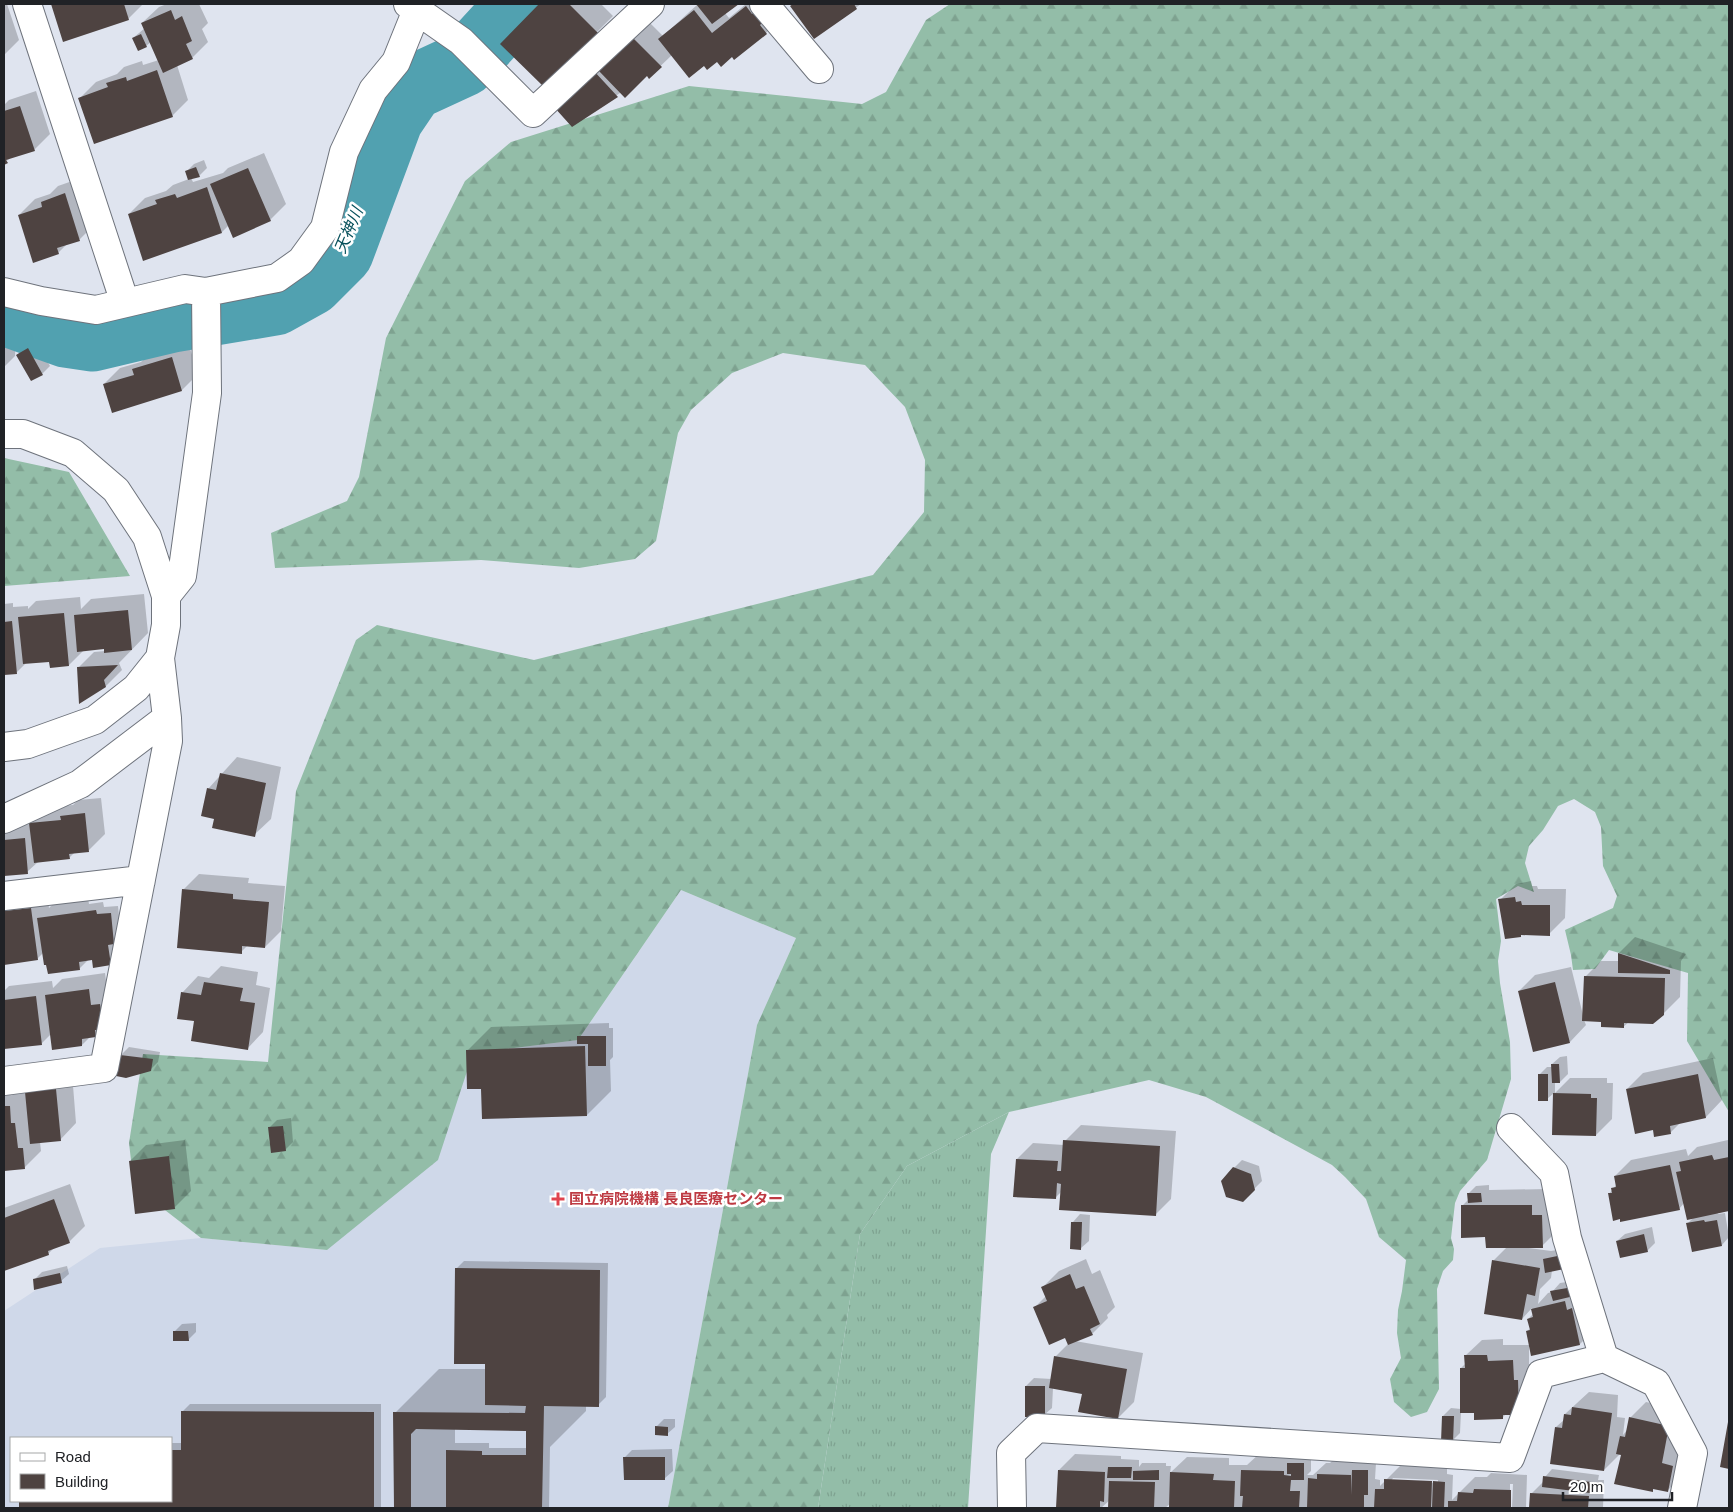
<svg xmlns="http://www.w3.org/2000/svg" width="1733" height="1512" font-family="Arial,'Noto Sans JP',sans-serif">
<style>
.built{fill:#cfd8e9;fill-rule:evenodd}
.grass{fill:url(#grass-tufts)}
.forest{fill:url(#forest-firs)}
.shadow{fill:#0003;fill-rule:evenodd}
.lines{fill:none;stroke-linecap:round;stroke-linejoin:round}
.river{stroke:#51a1b0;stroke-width:65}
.building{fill:#4e4341}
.minor-casing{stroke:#6e737c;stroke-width:30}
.minor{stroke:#fff;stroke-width:28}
.health-dot{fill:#e0444e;stroke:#fff;stroke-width:2}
.labels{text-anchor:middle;stroke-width:5;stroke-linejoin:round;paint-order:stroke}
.health-label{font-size:15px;font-weight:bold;fill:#be3a42;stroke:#fff;text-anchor:start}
.water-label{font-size:16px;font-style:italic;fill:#08515c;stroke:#fff}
</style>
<defs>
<pattern id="grass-tufts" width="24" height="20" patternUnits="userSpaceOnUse" patternTransform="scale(1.25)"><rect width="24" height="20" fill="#93bda8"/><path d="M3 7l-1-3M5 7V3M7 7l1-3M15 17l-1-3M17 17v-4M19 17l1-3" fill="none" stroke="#7ea290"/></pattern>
<pattern id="forest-firs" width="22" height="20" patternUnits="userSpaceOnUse" patternTransform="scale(1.25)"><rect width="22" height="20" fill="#93bda8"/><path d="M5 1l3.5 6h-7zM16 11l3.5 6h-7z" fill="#7ea290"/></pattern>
</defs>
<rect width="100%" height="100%" fill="#dfe4ef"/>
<!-- built -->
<path class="built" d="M681,890L796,938L757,1025L668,1508H4V1311L100,1248L201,1238L327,1250L473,1053L578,1040ZM11,1438H171V1501H11Z"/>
<!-- grass -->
<path class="grass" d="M1009,1112L991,1154L968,1508H818L860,1234L907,1166Z"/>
<!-- forest -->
<path class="forest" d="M950,4H1729V1112L1687,1041L1688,973L1609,950L1595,969L1573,970L1571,955L1565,930L1613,908L1617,896L1603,866L1601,827L1595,812L1574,799L1558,806L1543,830L1529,846L1525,863L1534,892L1518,886L1496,899L1501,941L1498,961L1500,983L1510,1042L1511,1079L1487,1160L1460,1191L1455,1203L1451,1238L1454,1249L1453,1260L1443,1271L1437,1289L1439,1389L1427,1412L1411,1417L1394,1402L1390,1379L1401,1358L1397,1333L1398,1310L1402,1291L1406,1260L1379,1237L1366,1199L1345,1177L1332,1165L1206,1097L1149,1080L1009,1112L907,1166L860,1234L818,1508H668L757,1025L796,938L681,890L578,1040L473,1053L438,1160L327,1250L201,1238L134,1186L129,1143L143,1054L268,1062L296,791L356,640L377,625L534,660L873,575L924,512L925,460L905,407L865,365L783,353L732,373L691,410L678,433L656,541L635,559L579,568L481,560L275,568L271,533L347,501L359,477L386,338L465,181L511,142L689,86L862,104L886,92L926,20Z
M4,458L69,472L130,576L4,586Z"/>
<!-- shadow -->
<path class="shadow" d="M4,4H7L19,40L4,55Z
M52,4H143L128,19L64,40Z
M167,4H199L208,23L202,29L208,42L192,58L177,65L188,100L172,116L80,98L96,82L117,74L124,67L142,61L143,65L159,60L151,42L146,46L133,38L145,28L142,23L159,7Z
M541,4H601L613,16L544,85L502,44Z
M698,4H737L725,13L729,18L746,4H779L782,17L766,33L732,56L704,65L672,55L649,77L647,75L572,125L556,107L610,55L613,58L650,23L663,36Z
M794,4H861L814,38L792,6Z
M36,91L50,134L34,150L13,156L4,163V105L9,100Z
M264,153L286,204L270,220L229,225L222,232L129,214L145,198L166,191L173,185L189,179L186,172L194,164L204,160L207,168L199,176L191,178L193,182L223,173L228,168Z
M81,178L96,223L80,239L68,243L58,253L19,215L35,199L50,194L58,186Z
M4,326H16L15,356L4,367Z
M36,341L50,366L42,374L17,355L25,347Z
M188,342L198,374L182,390L104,384L120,368L141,362L149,354Z
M144,594L148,633L119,663L122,670L106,686L78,668L94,652L105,651V648L84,650L69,665L51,666L50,660L26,663L17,672L4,674V604L13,603V607L28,606V609L36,601L80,597L81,609L91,599Z
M237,757L281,767L271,819L254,835L215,818L208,789Z
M101,798L105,834L89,850L75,852L69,858L39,861L27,872L4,875V832L10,826L30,824L46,807L73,805L78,800Z
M199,874L249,878L248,883L285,886L281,931L265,947L248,945L241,952L183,890Z
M1531,881L1532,886H1537L1538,889H1566L1565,918L1549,934H1522L1521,935L1500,900L1516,884Z
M47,892L49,908L55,902L88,898L89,904L103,902L104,907L118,906L121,935L118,956L110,964L93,959L88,960L79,969L43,953L37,959L4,964V904Z
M1635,937L1686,954L1681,961L1680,997L1663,1014L1629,1022L1623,1027L1603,1021L1584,1020L1586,1025L1570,1042L1519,991L1535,975L1571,967L1583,1015L1585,977L1601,961H1619V953Z
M221,966L258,972L256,985L270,988L263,1032L247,1049L195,1020L182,993L198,976L209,978Z
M105,973L111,1020L95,1036L90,1037L82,1045L51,1034L41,1044L4,1048V991L9,986L52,981L53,988L62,979Z
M609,1023V1028H613V1057L610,1060L611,1091L587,1115L482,1087L467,1051L491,1027Z
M129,1047L160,1052L158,1062L150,1070L121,1055Z
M1567,1056L1568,1074L1560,1082H1555V1093L1570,1078H1607V1083H1613L1612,1119L1596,1135L1554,1134V1093L1547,1099L1539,1075L1547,1067H1552V1064L1560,1057Z
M1713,1058L1722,1100L1706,1117L1681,1122L1671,1132L1654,1129L1627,1089L1643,1073Z
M72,1073L76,1123L60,1140L40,1142L41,1151L24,1168L4,1170V1092Z
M291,1118L293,1142L285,1150L269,1128L277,1120Z
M1081,1125L1176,1131L1171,1199L1155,1215L1061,1192L1055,1198L1017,1159L1033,1143L1064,1145L1065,1141Z
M185,1140L191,1191L175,1207L130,1161L146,1145Z
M1728,1140L1729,1209L1717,1212L1718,1214L1725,1213L1729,1237L1722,1245L1687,1224L1694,1217L1684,1203L1679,1209L1609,1194L1617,1184L1615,1176L1631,1160L1686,1149L1688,1156L1697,1147Z
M1242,1160L1259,1166L1262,1181L1250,1193L1234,1168Z
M70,1184L85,1226L69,1242L55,1247L48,1254L4,1270V1208Z
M1489,1185V1190L1548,1189L1558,1230L1542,1246L1529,1248L1551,1251L1574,1247L1552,1270L1551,1278L1540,1289L1538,1304L1548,1293L1552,1292L1560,1283L1580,1280L1596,1328L1580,1344L1532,1355L1530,1347H1529V1364H1534L1535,1397L1506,1414L1502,1418L1475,1412H1461L1460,1433L1452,1441L1443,1416L1451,1408L1461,1409V1368L1466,1363L1465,1356L1482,1340L1503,1339V1345H1530L1527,1331L1531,1328L1528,1319L1533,1314L1532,1308L1522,1319L1493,1261L1507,1247L1486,1236L1462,1206L1469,1199L1468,1194L1476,1186Z
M1080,1214L1090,1215L1089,1241L1081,1248L1073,1222Z
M1652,1227L1655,1243L1647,1251L1617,1241L1625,1234Z
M1086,1259L1092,1274L1100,1270L1115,1307L1107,1315L1108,1318L1092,1334L1075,1341L1143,1353L1134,1402L1118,1418L1083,1393L1053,1388L1052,1408L1044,1415L1026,1386L1034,1378L1052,1379L1055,1357L1069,1343L1066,1337L1035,1307L1046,1296L1043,1287L1059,1271Z
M464,1261L608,1263L606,1397L598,1405H586V1411L550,1447L549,1508H395V1413L439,1369H486L487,1363L456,1269ZM455,1429L527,1430V1448H489V1443H455Z
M67,1266L69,1274L61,1281L34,1280L42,1272Z
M196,1323V1332L188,1340L174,1332L182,1324Z
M1589,1392L1618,1395L1617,1417L1625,1418L1623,1435L1627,1430L1630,1418L1646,1402L1685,1410L1683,1475L1667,1491L1654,1488L1652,1491L1622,1454H1620L1604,1470L1556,1427L1565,1419V1414Z
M190,1404H381V1508H20V1501H171V1443H182V1412Z
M664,1419H675V1427L667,1434L656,1427Z
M672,1449L673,1471L665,1478L625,1457L632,1450Z
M1075,1454L1121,1456V1459L1139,1460V1467L1142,1463H1166V1466H1171L1170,1473L1187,1457L1229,1458V1465H1247L1259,1454L1311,1456V1471L1307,1475H1313L1326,1463H1330L1335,1458L1366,1459V1463H1376L1375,1479L1380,1480V1486L1402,1464L1447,1466V1474L1453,1475L1452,1500L1475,1477H1487L1491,1473L1527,1475L1526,1508H1512L1513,1484H1510V1508H1170V1504L1165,1508H1109L1110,1500L1101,1508H1057L1059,1470ZM1393,1478L1438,1480V1483L1391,1481Z
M1552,1469L1599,1475L1598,1480H1604L1603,1508H1531V1494L1544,1481L1545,1477Z"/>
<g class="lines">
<!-- river -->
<path class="river" d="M4,313L66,335L93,339L173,320L275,303L311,283L341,253L391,119L412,88L464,64L519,4"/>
</g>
<!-- building -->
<path class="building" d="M51,4H124L129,20L63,42Z
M539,4H569L598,33L544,87L500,44Z
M696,4H739L712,24Z
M793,4H854L857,9L814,39L790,6Z
M746,6L752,14L756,11L764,21L760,25L767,34L734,60L732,57L721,67L717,62L707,70L704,66L689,78L658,39L694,10L712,33Z
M171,10L175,20L182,16L192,41L186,44L193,59L163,73L141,23Z
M141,34L147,47L138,51L132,38Z
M633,38L662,67L649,79L647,76L625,98L599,71Z
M157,70L173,117L94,144L78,98L108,87L106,83L126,77L127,81Z
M593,70L618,97L572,127L554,107Z
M20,106L35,151L6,160L8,163L4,165V111Z
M196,167L200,177L188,180L185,171Z
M248,168L271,221L233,238L210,184Z
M207,187L222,233L143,261L128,214L157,204L155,200L175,194L177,198Z
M65,193L80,241L57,248L59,254L33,263L18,215L42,207L41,202Z
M28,348L43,375L31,381L16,355Z
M172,357L182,391L112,413L103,384L134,375L132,369Z
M128,610L132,650L104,653V649L77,652L74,615Z
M64,613L69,666L50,668L49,662L23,664L18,617Z
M12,621L17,674L4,675V622Z
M118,665L104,680L106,687L79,704L77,667Z
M220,773L266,783L255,837L212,828L214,819L201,816L207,788L216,790Z
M85,813L89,852L69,854L70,859L34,863L29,823L61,820L60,816Z
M25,838L28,874L4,876V840Z
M182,889L233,894V899L269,902L265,948L242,946V954L177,948Z
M1515,897L1516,902L1521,901L1522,905H1550V936L1521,935V937L1505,939L1498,899Z
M31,908L38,960L4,965V911Z
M96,910L97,914L111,913L114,944L108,945L111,965L93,968L92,960L79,962L80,970L48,974L46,965H44L37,918Z
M1618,953L1670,970V974L1618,973Z
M1584,976L1665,978L1664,1015L1653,1024L1624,1023V1028L1601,1027V1022L1582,1021Z
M204,982L243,988L240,1001L255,1003L248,1050L191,1041L194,1021L177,1019L181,992L201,995Z
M1555,982L1570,1043L1533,1052L1518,991Z
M89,989L91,1005L100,1004L102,1016L98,1030H95L96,1037L82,1039V1046L52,1050L45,995Z
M36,996L42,1045L4,1049V1000Z
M577,1036H606V1066H588V1044H577Z
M585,1046L587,1116L482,1119L481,1089H467L466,1050Z
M120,1055L153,1059L151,1071L126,1078L116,1076Z
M1551,1064H1559L1560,1083H1552Z
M1538,1074H1548V1101H1538Z
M1698,1074L1706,1118L1670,1126L1671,1134L1654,1137L1653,1130L1635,1134L1626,1089Z
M56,1089L61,1141L30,1144L25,1092Z
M1553,1093L1591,1094V1098H1597L1596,1136L1552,1135Z
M4,1106H10L11,1123H15L18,1148H23L25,1169L4,1171Z
M283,1126L286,1151L271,1153L268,1127Z
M1063,1140L1160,1146L1156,1216L1059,1210L1061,1184L1057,1183L1056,1199L1013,1197L1016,1159L1058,1161L1057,1171H1061Z
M1712,1155L1714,1160L1729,1157V1204L1728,1205L1729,1211L1687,1220L1676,1172L1681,1171L1679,1162Z
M169,1156L175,1209L135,1214L129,1161Z
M1670,1165L1680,1210L1620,1222V1219L1613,1221L1608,1193H1612L1611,1188L1616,1187L1614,1176Z
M1233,1167L1251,1174L1255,1190L1243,1202L1226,1197L1221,1181Z
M1467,1193H1481L1482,1202L1468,1203Z
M54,1199L70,1243L48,1251L49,1255L4,1271V1218Z
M1461,1205H1532V1215H1542L1543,1248H1486L1485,1237L1461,1238Z
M1704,1220L1705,1222L1717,1220L1722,1246L1692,1252L1686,1223Z
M1071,1222H1082L1081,1250L1070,1249Z
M1644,1234L1648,1252L1620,1258L1616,1241Z
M1567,1254L1569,1268L1545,1273L1543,1259Z
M1492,1260L1540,1268L1535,1296L1527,1294L1522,1320L1484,1314Z
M455,1268L600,1270L599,1407L544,1406L542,1508H446V1450L482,1451V1455H526V1431L416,1429L411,1434V1508H394L393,1412L525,1413L526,1406L485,1405V1364H454Z
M60,1273L62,1283L34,1290L33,1279Z
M1070,1274L1076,1289L1084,1286L1100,1324L1090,1329L1093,1335L1068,1345L1065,1338L1049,1345L1033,1307L1047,1301L1041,1287Z
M1573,1287L1574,1296L1553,1301L1550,1291Z
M1565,1301L1567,1310L1572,1308L1580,1345L1531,1356L1526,1331L1530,1330L1527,1319L1533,1317L1531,1309Z
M173,1331H188L189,1341H173Z
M1464,1355H1487L1488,1361L1513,1360L1514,1380H1518L1519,1415H1503V1419L1474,1420V1413H1460V1368H1465Z
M1054,1356L1127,1369L1118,1419L1078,1412L1082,1394L1049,1388Z
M1025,1386H1045V1417H1025Z
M1572,1407L1612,1413L1604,1471L1550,1464L1555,1427L1562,1428L1564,1414L1571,1415Z
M181,1411L374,1412V1508H19V1501H171V1450H181Z
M1442,1416H1454L1453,1442H1441Z
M1629,1417L1669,1426L1662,1463L1673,1466L1668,1492L1653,1489V1492L1614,1484L1621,1455L1616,1454L1620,1436L1625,1437Z
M1728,1422H1729V1469L1720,1467Z
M655,1426L668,1427V1436L655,1435Z
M623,1457H665V1480H624Z
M1287,1463H1304V1480H1291L1290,1491H1300L1299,1508H1242L1243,1496H1240L1241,1470L1284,1471V1475L1291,1476V1474H1287Z
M1108,1467H1132L1131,1478H1107Z
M1058,1470L1105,1472L1104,1502L1100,1501V1508H1056Z
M1159,1470V1480H1133V1471Z
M1352,1470H1368V1495H1364V1508H1307L1308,1478L1317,1479V1474L1351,1475V1495Z
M1170,1472L1214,1474L1213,1480L1235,1481L1234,1508H1169Z
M1543,1476L1591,1482L1590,1493L1542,1487Z
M1384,1479L1432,1481L1431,1508H1374L1375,1489H1384Z
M1109,1481L1155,1482L1154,1508H1108Z
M1433,1481L1445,1482L1444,1508H1432Z
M1474,1489L1511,1490V1508H1448V1501H1457L1458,1492L1473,1493Z
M1530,1493L1589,1496L1588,1508H1529Z"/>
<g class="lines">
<defs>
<path id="minor" d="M27,4L125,303
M408,4L461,41L533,113L650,4
M764,4L819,69
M4,292L41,301L96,310L185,289L206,292
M4,434H23L73,453L116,490L147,537L166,596V625L160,658L136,688L95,720L28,744L4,747
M166,596L182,576L207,393L206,292L277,278L301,261L325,228L344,152L373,90L396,62L417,10L418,4
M4,819L80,784L167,718L160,658
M4,896L141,880
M4,1081L104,1068L168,741L167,718
M1511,1128L1554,1173L1567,1238L1604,1358
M1012,1508L1011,1453L1037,1428L1510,1458L1541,1374L1604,1358L1656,1383L1693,1453L1682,1508"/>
</defs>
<!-- minor casing -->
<use href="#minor" class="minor-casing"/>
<!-- minor -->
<use href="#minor" class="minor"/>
</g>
<!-- markers -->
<path class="health-dot" d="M555.5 1191.5h5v5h5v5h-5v5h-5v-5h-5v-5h5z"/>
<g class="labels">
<!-- health labels -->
<g class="health-label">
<text x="569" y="1204">国立病院機構 長良医療センター</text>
</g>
<!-- water labels -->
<g class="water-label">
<text transform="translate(348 230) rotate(-67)" y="6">天神川</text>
</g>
</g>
<!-- border -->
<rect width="1733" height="1512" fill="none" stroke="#202226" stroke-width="10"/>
<!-- legend -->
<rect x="10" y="1437" width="162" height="65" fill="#ffffff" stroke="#a6a7a8"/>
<rect x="20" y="1453" width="25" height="8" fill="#ffffff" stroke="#a6a7a8"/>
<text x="55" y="1462" font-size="15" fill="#202226">Road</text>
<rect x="20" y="1474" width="25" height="15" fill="#4e4341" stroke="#a6a7a8"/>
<text x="55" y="1487" font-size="15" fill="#202226">Building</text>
<!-- scale -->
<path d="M1563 1492v8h109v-8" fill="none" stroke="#202226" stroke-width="2.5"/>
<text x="1570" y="1492" font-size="15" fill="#202226" stroke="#ffffff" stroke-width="4" paint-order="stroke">20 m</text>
</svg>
